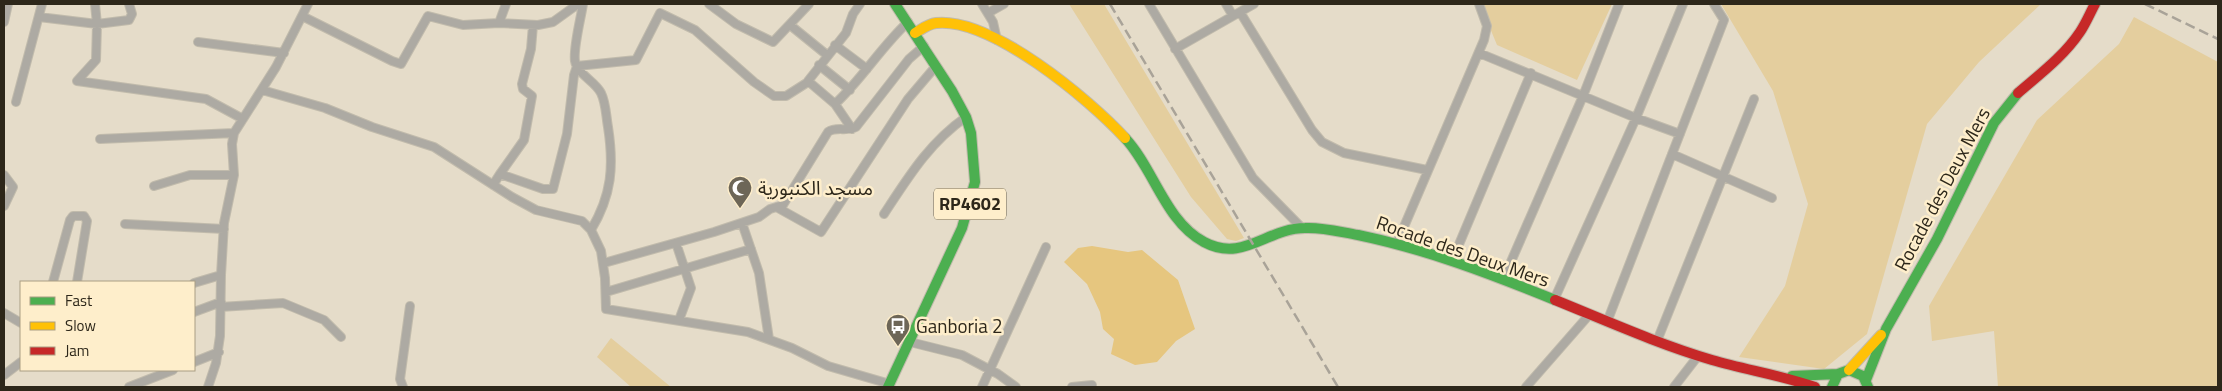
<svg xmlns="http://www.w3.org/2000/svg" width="2222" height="391" font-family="'Titillium Web','Noto Sans Arabic',sans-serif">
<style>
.green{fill:#e4ce9e}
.water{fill:#e6c67f}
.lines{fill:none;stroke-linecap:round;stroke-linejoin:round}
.street-casing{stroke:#c1bbac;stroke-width:10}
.fast-casing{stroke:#c1bbac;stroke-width:12}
.slow-casing{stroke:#c1bbac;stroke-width:12}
.jam-casing{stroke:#c1bbac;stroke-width:12}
.street{stroke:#adaaa3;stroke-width:8}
.fast{stroke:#4caf50;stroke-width:10}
.slow{stroke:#ffc107;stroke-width:10}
.jam{stroke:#c62828;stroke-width:10}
.rail{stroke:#a9a398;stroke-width:2.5;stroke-dasharray:10 5;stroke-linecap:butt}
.labels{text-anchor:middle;stroke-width:5;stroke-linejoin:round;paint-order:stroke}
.shield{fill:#feeecb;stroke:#6c634f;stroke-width:1}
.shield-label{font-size:18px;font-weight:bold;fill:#2d271a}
.poi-label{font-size:19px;fill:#2d271a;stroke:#feeecb;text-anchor:start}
.street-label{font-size:19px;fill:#2d271a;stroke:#feeecb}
</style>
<rect width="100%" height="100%" fill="#e5dcc9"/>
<!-- green -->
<path class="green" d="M1069,4H1104L1244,238L1236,241L1227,239L1191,197Z
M1480,4H1612L1577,80L1497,45Z
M1721,4H2041L1979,62L1927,124L1867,334L1824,369L1739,357L1785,286L1808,204L1773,91Z
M2134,17L2218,62V387H1998L1994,331L1932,341L1929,306L2037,120L2119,44Z
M611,338L671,387H631L597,357Z"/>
<!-- water -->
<path class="water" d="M1092,246L1128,252L1142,250L1178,280L1195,329L1176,341L1157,362L1135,365L1111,354L1114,339L1103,329L1100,312L1087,284L1064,262L1078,248Z"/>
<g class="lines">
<defs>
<path id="street" d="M95,4L97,24L96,60L77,81L206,99L243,119
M583,4C581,18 573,48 575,61C577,74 595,81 601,93C606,103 606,116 608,127C614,166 612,195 591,230
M709,4L736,24L773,42L809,4
M982,4L993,22L997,40
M1149,4L1253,178L1302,228
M1226,4L1233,16
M1240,12L1312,130L1322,142L1344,153L1427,170
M988,13L1004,4
M302,16L392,61L401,64L428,16L463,25L499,23L538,25L553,22L578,4
M39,17L97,24L129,20L132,14L129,4
M4,22L8,4
M499,23L506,4
M790,25L827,55
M198,42L284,53
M835,45L867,69
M1175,49L1254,4
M1479,53L1636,118L1680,134
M819,65L850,90
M262,90L325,108L372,127L434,147L512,197L536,210L582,221L591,230L601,251L605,278L606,309L748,332L792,348L828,366L890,384
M16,102L42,4
M835,104C862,79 881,47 908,22
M852,129L835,104L808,81L846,33L853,14L860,4
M100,139L234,133
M1672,154L1772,198
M500,174L524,140L532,96L523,89L522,84L531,49L533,25
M4,175L13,187L4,206
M493,185L500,174L543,189H553L567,134L574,75L577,66L636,60L660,13L695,30L754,82L774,96H786L808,82
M154,186L190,175H234
M778,208L821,232L908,99L936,66
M884,214C909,176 929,143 966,117
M742,223L759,273L769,339
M125,224L224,229
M676,243L691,288L679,320
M1397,243L1484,40L1487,26L1479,4
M1452,261L1531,73
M604,263L714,232L759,217L770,209L783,205L828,132C836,126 847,132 856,127L909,59L924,46
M1503,280L1583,96L1619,4
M53,282L70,220L73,216H84L87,221L77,282
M194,283L221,275
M606,292L751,249
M1554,300L1636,118L1683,4
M220,307L283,303L324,320L341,337
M194,312L221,302
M4,313L21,323
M1607,322L1724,20L1714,4
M1657,341L1754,99
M910,342L962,355L998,374L1016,387
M194,362L219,352
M4,375L21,362
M129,387L173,370
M208,387L216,363L220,336L221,275L224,223L234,175L232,144L234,133L276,67L308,4
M403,387L400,379L410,306
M982,387L1046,247
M1072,387L1092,385
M1526,387L1589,315
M1674,387L1698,356"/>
<path id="fast" d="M1125,138C1154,169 1165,221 1204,242C1243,263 1267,228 1305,228C1323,227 1340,232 1358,235C1426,249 1491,274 1555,300
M1792,376L1838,374
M1866,380L1886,329L1937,239L1994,123L2018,93
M888,387L962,228L975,182L971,133L966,117L952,91L895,4
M1832,387L1838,374L1849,370L1863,376L1868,387"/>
<path id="slow" d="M915,33C922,29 928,24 936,23C991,17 1089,99 1125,138
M1849,370L1881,335"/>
<path id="jam" d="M2018,93C2040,74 2064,56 2080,32C2086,23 2090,13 2095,4
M1555,300C1607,321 1658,344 1712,360C1746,370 1781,375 1815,387"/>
</defs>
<!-- street casing -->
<use href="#street" class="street-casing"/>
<!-- fast casing -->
<use href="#fast" class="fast-casing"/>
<!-- slow casing -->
<use href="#slow" class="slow-casing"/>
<!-- jam casing -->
<use href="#jam" class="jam-casing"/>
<!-- street -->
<use href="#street" class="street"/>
<!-- fast -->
<use href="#fast" class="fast"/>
<!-- slow -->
<use href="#slow" class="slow"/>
<!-- jam -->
<use href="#jam" class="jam"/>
<!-- rail -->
<path class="rail" d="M1110,4L1338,387
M2145,4L2218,39"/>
</g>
<!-- icons -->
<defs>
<symbol id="mosque-pin" viewBox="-11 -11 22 30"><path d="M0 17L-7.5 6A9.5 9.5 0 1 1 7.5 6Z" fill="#6d6657" stroke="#feeecb"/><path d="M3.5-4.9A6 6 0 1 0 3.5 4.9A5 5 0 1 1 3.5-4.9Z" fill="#fff"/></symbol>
<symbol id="bus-pin" viewBox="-11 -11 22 30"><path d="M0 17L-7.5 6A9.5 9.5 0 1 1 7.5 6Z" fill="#6d6657" stroke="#feeecb"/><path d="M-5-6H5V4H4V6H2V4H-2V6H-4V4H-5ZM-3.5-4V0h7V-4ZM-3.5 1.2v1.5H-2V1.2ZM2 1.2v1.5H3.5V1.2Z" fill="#fff"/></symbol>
</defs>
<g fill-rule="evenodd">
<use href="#mosque-pin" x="726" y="174" width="28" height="38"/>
<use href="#bus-pin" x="884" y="312" width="28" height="38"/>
</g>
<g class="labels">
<!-- shield labels -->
<rect class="shield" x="934" y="188.5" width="72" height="31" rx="4"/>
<g class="shield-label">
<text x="970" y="210">RP4602</text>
</g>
<!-- poi labels -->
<g class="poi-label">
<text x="758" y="195">مسجد الكنبورية</text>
<text x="916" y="333">Ganboria 2</text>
</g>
<!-- street labels -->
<g class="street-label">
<text transform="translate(1942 189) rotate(-62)" y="7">Rocade des Deux Mers</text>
<text transform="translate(1463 251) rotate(19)" y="7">Rocade des Deux Mers</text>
</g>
</g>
<!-- border -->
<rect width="2222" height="391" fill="none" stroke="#2d271a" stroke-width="10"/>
<!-- legend -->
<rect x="20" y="281" width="175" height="90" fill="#feeecb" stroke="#aa9e84"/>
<rect x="30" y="297" width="25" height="8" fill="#4caf50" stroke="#aa9e84"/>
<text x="65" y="306" font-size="15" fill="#2d271a">Fast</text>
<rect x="30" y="322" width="25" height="8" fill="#ffc107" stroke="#aa9e84"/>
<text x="65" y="331" font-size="15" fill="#2d271a">Slow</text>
<rect x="30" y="347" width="25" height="8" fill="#c62828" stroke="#aa9e84"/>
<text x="65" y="356" font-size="15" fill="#2d271a">Jam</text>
</svg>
